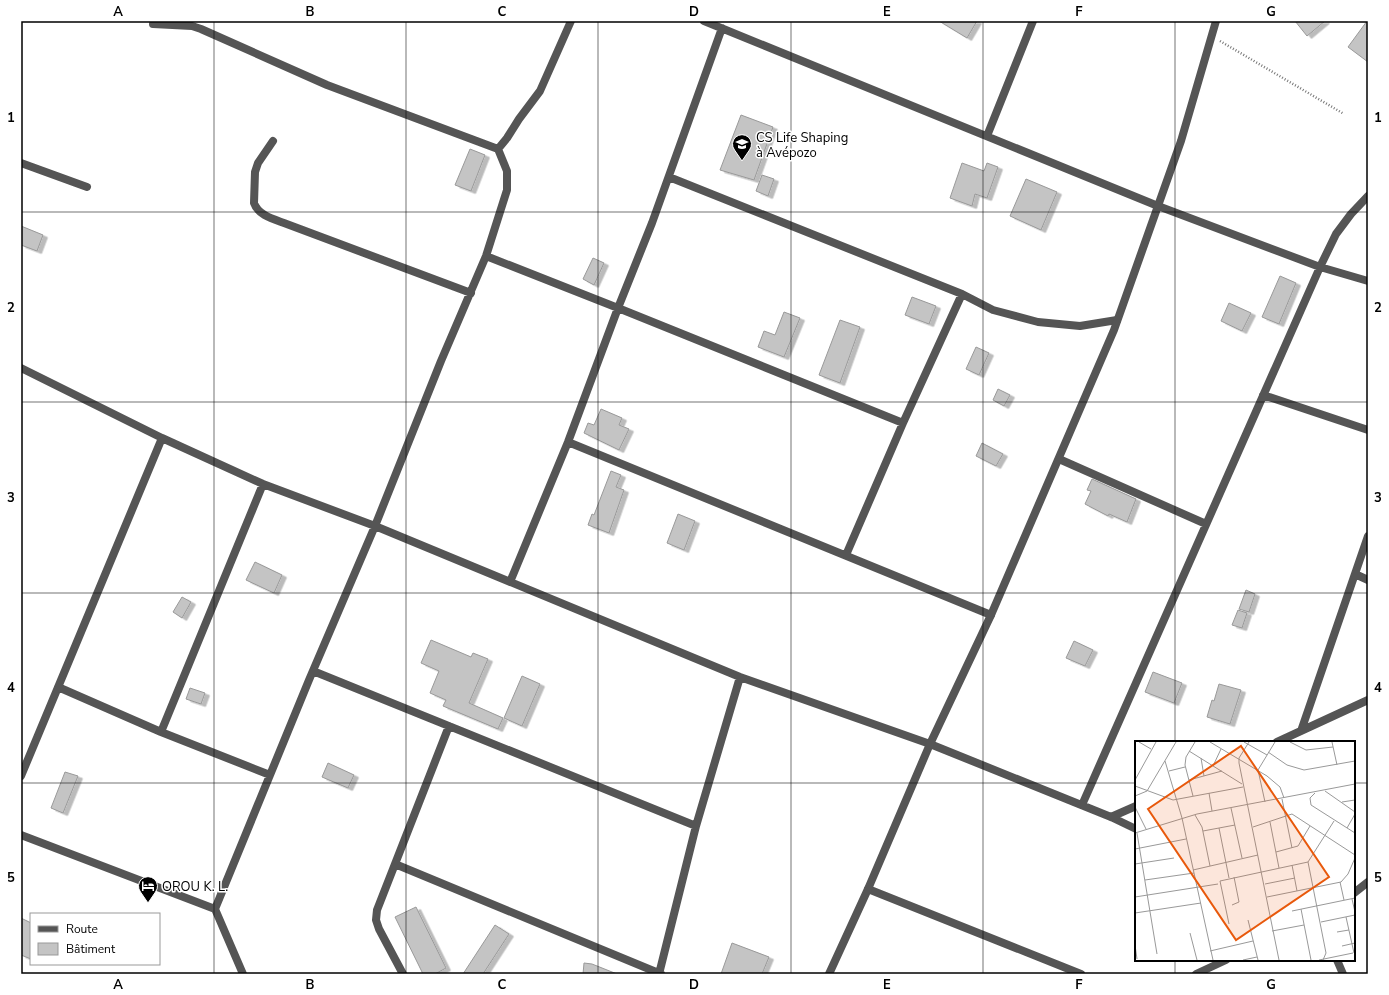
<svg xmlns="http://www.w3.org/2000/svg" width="1389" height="995" font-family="'Nunito Sans',sans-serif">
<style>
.building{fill:#c4c4c4;stroke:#999;filter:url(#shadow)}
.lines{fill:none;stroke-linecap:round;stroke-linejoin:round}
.path{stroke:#777;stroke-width:2.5;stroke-dasharray:1 2;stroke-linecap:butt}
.minor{stroke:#555;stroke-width:8}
.tertiary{stroke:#555;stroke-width:8}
.grid{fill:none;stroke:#000;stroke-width:1;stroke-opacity:0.55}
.labels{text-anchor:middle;stroke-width:3;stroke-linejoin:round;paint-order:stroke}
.poi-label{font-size:13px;fill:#000;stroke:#fff;text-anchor:start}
.inset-road{fill:none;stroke:#999;stroke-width:1}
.view{fill:#e8590c;fill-opacity:0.15;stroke:#e8590c;stroke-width:2}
.inset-edge{fill:none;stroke:#000;stroke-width:2}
.neatline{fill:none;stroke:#000;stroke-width:1.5}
.grid-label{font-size:13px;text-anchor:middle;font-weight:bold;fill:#000}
</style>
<defs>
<filter id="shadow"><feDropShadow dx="4.5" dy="2.5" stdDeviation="0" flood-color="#0004"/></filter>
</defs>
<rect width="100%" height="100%" fill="#fff"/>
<!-- building -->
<path class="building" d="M939,21H977L967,38Z
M1295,21H1325L1307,36Z
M1367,21H1368V62L1348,47Z
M741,115L773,127L754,180L720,170Z
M470,149L485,155L471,191L455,185Z
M962,163L984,171L987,163L998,167L987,198L975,194L972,206L950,198Z
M762,175L774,179L768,196L756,191Z
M1026,179L1057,192L1041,230L1010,216Z
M21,226L43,235L37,251L21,245Z
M593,258L604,263L594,285L583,279Z
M1280,276L1296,283L1279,324L1262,317Z
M912,297L936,306L929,324L905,315Z
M1229,303L1251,313L1242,331L1221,321Z
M784,312L800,318L784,357L758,347L764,331L775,335Z
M840,320L860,327L840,383L819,375Z
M976,347L989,353L979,375L966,369Z
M998,389L1010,395L1004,406L993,400Z
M601,409L622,418L619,425L629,429L619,450L584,433L588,423L594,425Z
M982,443L1003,454L996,466L976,456Z
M611,471L621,475L616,487L624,490L609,533L588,525L592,514L594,515Z
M1092,479L1136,499L1127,522L1109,514L1108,516L1085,504L1091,491L1087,490Z
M678,514L695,521L684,550L667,543Z
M255,562L282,575L274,593L246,580Z
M1246,590L1255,594L1249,612L1239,609Z
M182,597L191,602L182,618L173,612Z
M1238,610L1247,613L1242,628L1232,625Z
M431,640L471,657L473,653L488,659L469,703L503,718L498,729L443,706L446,700L430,693L439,671L421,663Z
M1074,641L1093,650L1085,666L1066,658Z
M1153,672L1182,683L1174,703L1145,692Z
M522,676L540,684L522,726L504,718Z
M1219,684L1241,690L1230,724L1207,717L1212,700L1214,701Z
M190,688L205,693L201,704L186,699Z
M328,763L354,775L348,788L322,777Z
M65,772L78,776L63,813L51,808Z
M416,907L446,968L435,974H423L395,917Z
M21,918L31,923V959L21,955Z
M495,925L509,934L483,974H463Z
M732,943L769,957L762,974H721Z
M584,963L592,964L617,974H583Z"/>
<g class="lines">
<!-- path -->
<path class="path" d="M1220,41L1344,114"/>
<!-- minor -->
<path class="minor" d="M704,21L1158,206L1320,267L1368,281
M153,24L192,26L201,29L327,85L498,149L507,171V190L486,256L441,361L375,526L309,680L215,909L243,974
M987,136L1033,21
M273,141L258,163L255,172L254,203C258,215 273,219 284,223L471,293
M498,149L507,138L519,119L540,91L571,21
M21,163L87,187
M669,177L962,294L993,310L1038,322L1080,326L1117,320
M486,256L618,308L903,423
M21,368L162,438L263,484L375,526L740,677L930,744L1111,817L1136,829
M1263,395L1368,430
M568,442L991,615
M1059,459L1206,524
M846,555L903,423L962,294
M1355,574L1368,580
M510,582L568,442L618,308L652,223L722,28
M313,671L696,826
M58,687L161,732L270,775
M1301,731L1368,536
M161,732L263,484
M1277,742L1368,700
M21,776L162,438
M1082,805L1320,267L1336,234L1351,214L1368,196
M1111,817L1136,806
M21,835L215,909
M395,864L661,974
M868,889L1081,974
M1354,893L1368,882
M1337,960L1343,974
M403,974L379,929L376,920L377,910L449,726
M659,974L696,826L740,677
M1196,974L1226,960"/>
<!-- tertiary -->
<path class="tertiary" d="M829,974L868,889L930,744L991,615L1114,330L1181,141L1216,21"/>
</g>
<!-- grid -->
<path class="grid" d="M214,21V974M406,21V974M598,21V974M791,21V974M983,21V974M1175,21V742M21,212H1368M21,402H1368M21,593H1368M21,783H1136M1354,783H1368M1175,960V974"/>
<!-- icons -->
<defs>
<symbol id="school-pin" viewBox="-11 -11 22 30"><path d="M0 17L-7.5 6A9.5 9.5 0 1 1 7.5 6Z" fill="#000" stroke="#fff"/><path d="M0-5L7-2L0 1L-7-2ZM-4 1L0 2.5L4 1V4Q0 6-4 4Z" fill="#fff"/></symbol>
<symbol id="hotel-pin" viewBox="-11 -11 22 30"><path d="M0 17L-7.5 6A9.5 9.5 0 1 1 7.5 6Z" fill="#000" stroke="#fff"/><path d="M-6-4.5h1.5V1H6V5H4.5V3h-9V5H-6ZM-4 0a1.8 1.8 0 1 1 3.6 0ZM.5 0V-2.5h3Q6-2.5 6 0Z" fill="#fff"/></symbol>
</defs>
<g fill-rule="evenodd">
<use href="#school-pin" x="731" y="133" width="22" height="30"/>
<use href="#hotel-pin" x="137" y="875" width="22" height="30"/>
</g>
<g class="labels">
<!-- poi labels -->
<g class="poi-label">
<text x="756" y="142">CS Life Shaping<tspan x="756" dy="15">à Avépozo</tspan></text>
<text x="162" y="891">OROU K. L.</text>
</g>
</g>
<!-- overview -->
<g transform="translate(1135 741)">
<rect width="220" height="220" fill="#fff"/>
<path class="inset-road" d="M4,1L16,8M75,1L132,35L145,46L149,57M109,1L132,14M114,1L104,17V22L144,219M155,1L171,9L198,6M197,1L202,24M54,10L107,43M133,11L152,24L169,29L220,20M66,17L69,35M30,20L47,77L78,219M78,25L86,8M34,30L50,26M0,39L21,1M54,39L87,30M0,45L38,59L108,46M190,50L220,71M74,52L77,70M180,52L175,57L176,64L220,92M0,55L12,50L41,1M58,55L50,24L51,16L60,1M147,58L157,107M130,61L123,29L140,1M207,61L220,59M0,66L11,88M96,67L107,117M60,74L67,86L75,125M135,81L144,127M118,86L157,73L220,114M84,87L94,137M212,87L220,73M68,90L100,84M0,92L62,73L220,43M2,92L22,213M0,108L51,98M141,111L163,105L175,85M173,121L191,212L188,219M0,123L39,117M157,124L162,150M58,129L123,114M10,139L59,132M205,141L209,159M130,143L160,137M0,156L83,143M132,156L206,141L213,133L220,117M217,158L220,171M97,164L104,161L99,136M166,168L176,219M157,170L220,157M0,172L66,162M211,176L219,212M113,179L123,219M186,181L220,174M94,183L85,140L173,121L199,80M137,190L169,184M202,191L214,189M55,192L62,219M0,204L2,218M207,205L220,202M75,210L118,200M108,219L122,216M184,219L218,212"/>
<path class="view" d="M106,5L194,136L101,199L13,68Z"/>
<rect width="220" height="220" class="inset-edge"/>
</g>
<!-- border -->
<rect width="1389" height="995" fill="none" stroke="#ffffff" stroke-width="44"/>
<!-- legend -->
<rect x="30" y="913" width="130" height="52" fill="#ffffff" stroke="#999999"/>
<rect x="38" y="926" width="20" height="6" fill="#555555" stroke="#999999"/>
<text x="66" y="933" font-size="12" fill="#000000">Route</text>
<rect x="38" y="943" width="20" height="12" fill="#c4c4c4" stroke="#999999"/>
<text x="66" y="953" font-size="12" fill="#000000">Bâtiment</text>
<rect x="22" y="22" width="1345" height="951" class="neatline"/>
<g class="grid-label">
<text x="118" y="16">A</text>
<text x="310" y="16">B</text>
<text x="502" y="16">C</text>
<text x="694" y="16">D</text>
<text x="887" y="16">E</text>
<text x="1079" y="16">F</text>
<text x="1271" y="16">G</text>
<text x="11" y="122">1</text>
<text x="1378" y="122">1</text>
<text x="11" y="312">2</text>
<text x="1378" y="312">2</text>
<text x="11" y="502">3</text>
<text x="1378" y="502">3</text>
<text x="11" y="692">4</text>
<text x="1378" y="692">4</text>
<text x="11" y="882">5</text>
<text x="1378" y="882">5</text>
<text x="118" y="989">A</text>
<text x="310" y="989">B</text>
<text x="502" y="989">C</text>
<text x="694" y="989">D</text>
<text x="887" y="989">E</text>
<text x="1079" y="989">F</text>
<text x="1271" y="989">G</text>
</g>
</svg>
